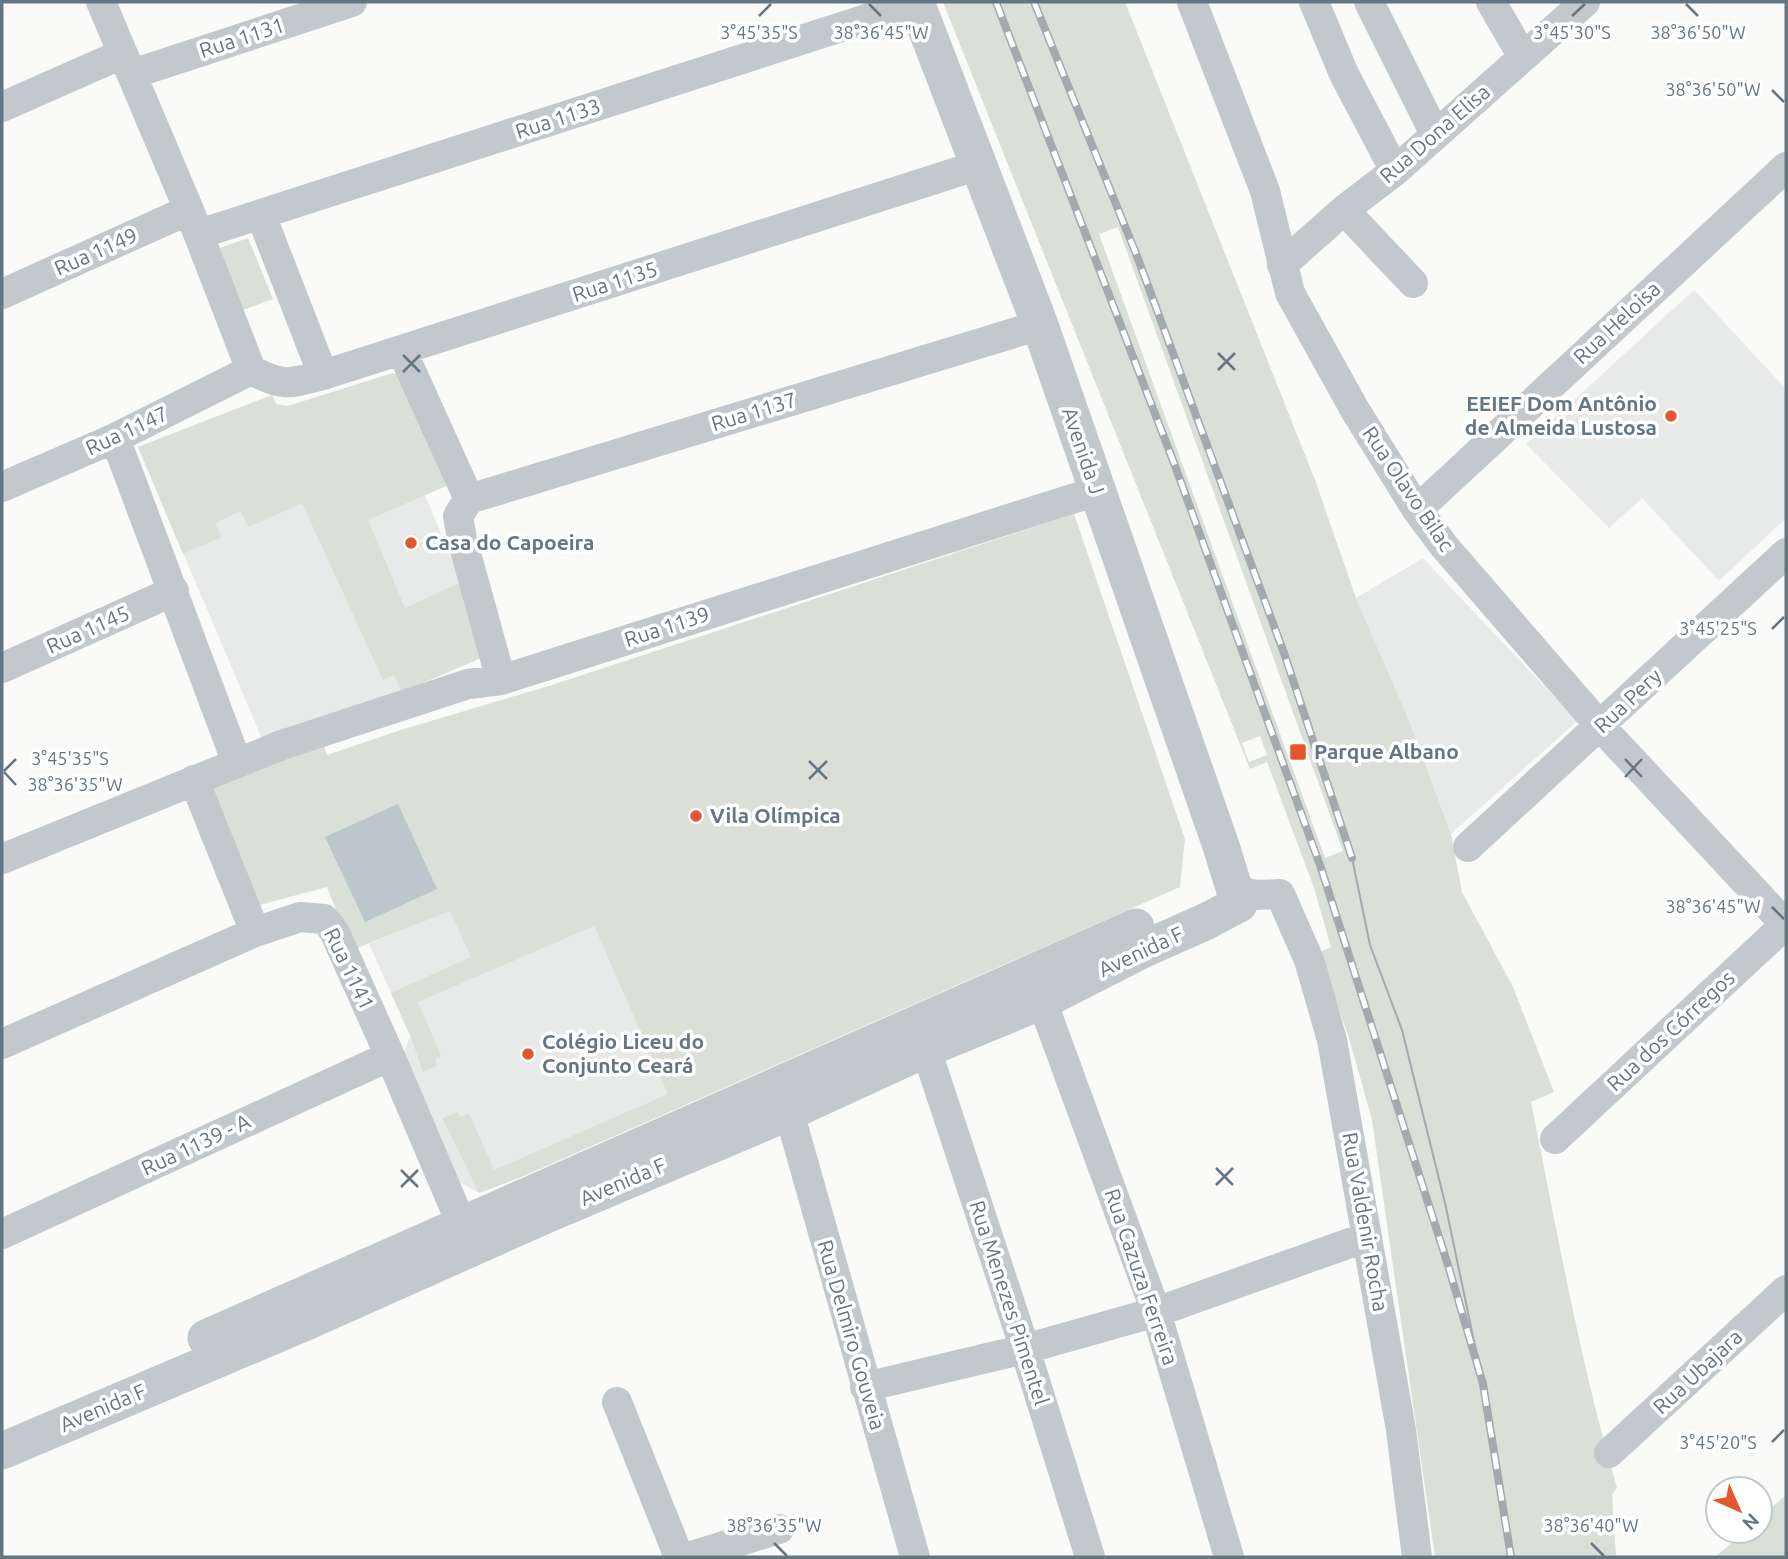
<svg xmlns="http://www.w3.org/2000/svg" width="1788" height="1559" font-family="Ubuntu,sans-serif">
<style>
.built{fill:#e8e9e9}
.green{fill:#dadfd7;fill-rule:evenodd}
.water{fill:#bbc7cb}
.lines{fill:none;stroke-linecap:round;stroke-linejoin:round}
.minor{stroke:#c3c8cc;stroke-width:30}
.tertiary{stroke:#c3c8cc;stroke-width:37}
.tram{stroke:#a2aab0;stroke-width:2}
.rail-casing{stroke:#a2aab0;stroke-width:8}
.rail{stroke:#fff;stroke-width:5;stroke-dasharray:16;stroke-linecap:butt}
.ticks{fill:none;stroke:#657683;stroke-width:2.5}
.poi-dot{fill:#e4572e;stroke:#fff;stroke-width:2.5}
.labels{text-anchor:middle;stroke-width:7;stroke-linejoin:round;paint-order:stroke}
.street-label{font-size:21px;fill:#657683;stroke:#fff}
.poi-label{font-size:21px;font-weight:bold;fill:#657683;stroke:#fff;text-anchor:start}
.ticks-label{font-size:18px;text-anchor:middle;fill:#657683;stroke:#fff;stroke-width:7;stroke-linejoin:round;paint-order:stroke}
</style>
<rect width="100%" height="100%" fill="#fafaf8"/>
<!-- built -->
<path class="built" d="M1694,290L1786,389V518L1719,581L1642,498L1609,528L1526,444Z
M393,373L448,485L425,495L461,582L488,655L266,748L138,447L272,395L276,404L288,406Z
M1423,558L1577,721L1451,834L1408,718L1356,598Z
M450,910L594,926L669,1094L526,1175L479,1193L450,1177L398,1071L410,1036L369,944Z"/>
<!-- green -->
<path class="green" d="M943,2H1125L1315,480L1356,598L1408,718L1451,834L1462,892L1513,987L1554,1092L1531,1102C1557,1231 1580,1362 1617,1488L1612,1494L1616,1557H1435L1372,1120L1349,1038L1319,953L1331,947L1314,888L1267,762L1250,769ZM1118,227L1343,851L1325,858L1099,234ZM1260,736L1267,755L1249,762L1242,743Z
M248,238L273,299L243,310L217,249Z
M393,373L404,376L448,485L368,520L405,608L461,582L488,655L402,692L394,675L383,680L302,503L249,527L240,511L215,523L222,537L183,554L138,447L272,395L276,404L288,406Z
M1074,514L1185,839L1180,887L526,1175L479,1193L442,1118L458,1112L460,1117L469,1113L494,1170L668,1094L594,926L418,1002L441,1056L435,1059L437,1066L423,1072L411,1037L391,993L471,957L450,911L352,950L327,887L252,907L205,793L323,743L327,755L404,729L552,685Z
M1786,1495V1557H1715L1745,1531H1760V1518Z"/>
<!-- water -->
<path class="water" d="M398,804L437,889L365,922L325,837Z"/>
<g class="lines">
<!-- minor -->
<path class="minor" d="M101,2L189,210L251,370
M1192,2L1265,191L1290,293L1355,410L1417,510L1444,546L1600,726L1786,925
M1314,2L1344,74L1395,171
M1369,2L1435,134
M1491,2L1523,57
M132,74L352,2
M2,107L122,54
M1344,210L1413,283
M261,215L323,375
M199,234L916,3
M1282,265L1344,210L1395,171L1585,2
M2,294L189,210
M402,351L469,499L458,516L462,539L501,680
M251,370C283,387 289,384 323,375L979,165
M115,438L237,763
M2,487L115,438L251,370
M469,499L1040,325
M1417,510L1786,167
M2,668L174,591
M194,780L255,932
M1468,847L1786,553
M2,859L282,745L468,684L501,680L1097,491
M1235,890L1256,895L1280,894L1309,960L1332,1040L1401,1430L1417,1557
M1042,1001L1156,1312L1229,1557
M2,1044L255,932L300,917L324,919L334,931L390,1056L461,1223
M926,1049L1025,1349L1090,1557
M789,1112L915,1557
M1555,1139L1786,924
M2,1234L390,1056
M865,1387L1025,1349L1156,1312L1367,1237
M617,1402L679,1557
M1609,1453L1786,1290
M688,1557L779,1529"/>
<!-- tertiary -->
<path class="tertiary" d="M206,1338L1136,927
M2,1451L306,1322L548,1214L789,1112L926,1049L1042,1001L1144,949L1207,921L1239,904L1221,846L1040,325L916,2"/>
<!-- tram -->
<path class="tram" d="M1352,858L1370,945L1402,1030L1445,1203L1483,1384"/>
<defs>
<path id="rail" d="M996,2L1174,463L1321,868L1448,1265L1483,1384L1511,1557
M1034,2L1137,256L1284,653L1352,858"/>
</defs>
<!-- rail casing -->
<use href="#rail" class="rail-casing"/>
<!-- rail -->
<use href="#rail" class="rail"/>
</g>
<!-- ticks -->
<path class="ticks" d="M869,4L881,16M1686,4L1698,16M759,16L771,4M1572,16L1585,4M1772,90L1784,102M1218,353L1235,370M403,355L420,372M1218,370L1235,353M403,372L420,355M1772,629L1784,617M1625,759L1642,777M809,761L827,779M4,771L16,759M4,772L16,785M1625,777L1642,759M809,779L827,761M1772,907L1784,919M1216,1168L1233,1185M401,1170L418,1187M1216,1185L1233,1168M401,1187L418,1170M1772,1442L1784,1430M774,1543L787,1556M1591,1543L1604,1556"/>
<!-- markers -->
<g class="poi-dot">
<circle cx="1671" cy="416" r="7"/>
<circle cx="411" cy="543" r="7"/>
<rect x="1289" y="743" width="18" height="18" rx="3.5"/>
<circle cx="696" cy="816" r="7"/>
<circle cx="528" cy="1054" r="7"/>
</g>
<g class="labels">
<!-- street labels -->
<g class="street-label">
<text transform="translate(242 38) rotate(-18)" y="7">Rua 1131</text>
<text transform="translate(558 119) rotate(-18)" y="7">Rua 1133</text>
<text transform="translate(1435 134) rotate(-41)" y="7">Rua Dona Elisa</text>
<text transform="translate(96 252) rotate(-24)" y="7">Rua 1149</text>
<text transform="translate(615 282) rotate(-18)" y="7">Rua 1135</text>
<text transform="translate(1617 323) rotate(-43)" y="7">Rua Heloisa</text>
<text transform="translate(754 412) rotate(-17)" y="7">Rua 1137</text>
<text transform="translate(127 431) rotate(-25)" y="7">Rua 1147</text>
<text transform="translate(1083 451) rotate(71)" y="7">Avenida J</text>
<text transform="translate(1408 489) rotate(56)" y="7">Rua Olavo Bilac</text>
<text transform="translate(667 627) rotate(-18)" y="7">Rua 1139</text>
<text transform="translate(88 630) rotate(-24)" y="7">Rua 1145</text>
<text transform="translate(1628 701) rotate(-43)" y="7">Rua Pery</text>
<text transform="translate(1141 952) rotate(-25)" y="7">Avenida F</text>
<text transform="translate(349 969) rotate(64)" y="7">Rua 1141</text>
<text transform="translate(1671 1031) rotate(-43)" y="7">Rua dos Córregos</text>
<text transform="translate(196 1145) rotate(-25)" y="7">Rua 1139 - A</text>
<text transform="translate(623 1182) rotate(-23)" y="7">Avenida F</text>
<text transform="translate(1365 1222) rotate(80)" y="7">Rua Valdenir Rocha</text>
<text transform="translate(1141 1277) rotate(71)" y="7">Rua Cazuza Ferreira</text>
<text transform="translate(1009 1303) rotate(72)" y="7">Rua Menezes Pimentel</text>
<text transform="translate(851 1335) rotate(74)" y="7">Rua Delmiro Gouveia</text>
<text transform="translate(1698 1372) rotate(-43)" y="7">Rua Ubajara</text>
<text transform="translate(103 1408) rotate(-23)" y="7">Avenida F</text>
</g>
<!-- poi labels -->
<g class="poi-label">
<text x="1657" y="411" text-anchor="end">EEIEF Dom Antônio<tspan x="1657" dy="24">de Almeida Lustosa</tspan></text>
<text x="425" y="550">Casa do Capoeira</text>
<text x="1314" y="759">Parque Albano</text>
<text x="710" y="823">Vila Olímpica</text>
<text x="542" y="1049">Colégio Liceu do<tspan x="542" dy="24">Conjunto Ceará</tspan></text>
</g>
</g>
<g class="ticks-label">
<text x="759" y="39">3°45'35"S</text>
<text x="881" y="39">38°36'45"W</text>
<text x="1572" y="39">3°45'30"S</text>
<text x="1698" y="39">38°36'50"W</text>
<text x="1713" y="96">38°36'50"W</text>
<text x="1718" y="635">3°45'25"S</text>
<text x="70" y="765">3°45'35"S</text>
<text x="75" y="791">38°36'35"W</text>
<text x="1713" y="913">38°36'45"W</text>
<text x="1718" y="1449">3°45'20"S</text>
<text x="774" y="1532">38°36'35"W</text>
<text x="1591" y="1532">38°36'40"W</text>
</g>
<!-- border -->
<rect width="1788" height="1559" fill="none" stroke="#657683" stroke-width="7"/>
<!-- north arrow -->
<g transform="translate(1739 1510) rotate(135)"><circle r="33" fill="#ffffff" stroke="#c1c8cd" stroke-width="2"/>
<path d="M0-5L12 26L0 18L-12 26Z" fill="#e4572e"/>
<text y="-10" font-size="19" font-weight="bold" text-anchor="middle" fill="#657683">N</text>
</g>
</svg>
